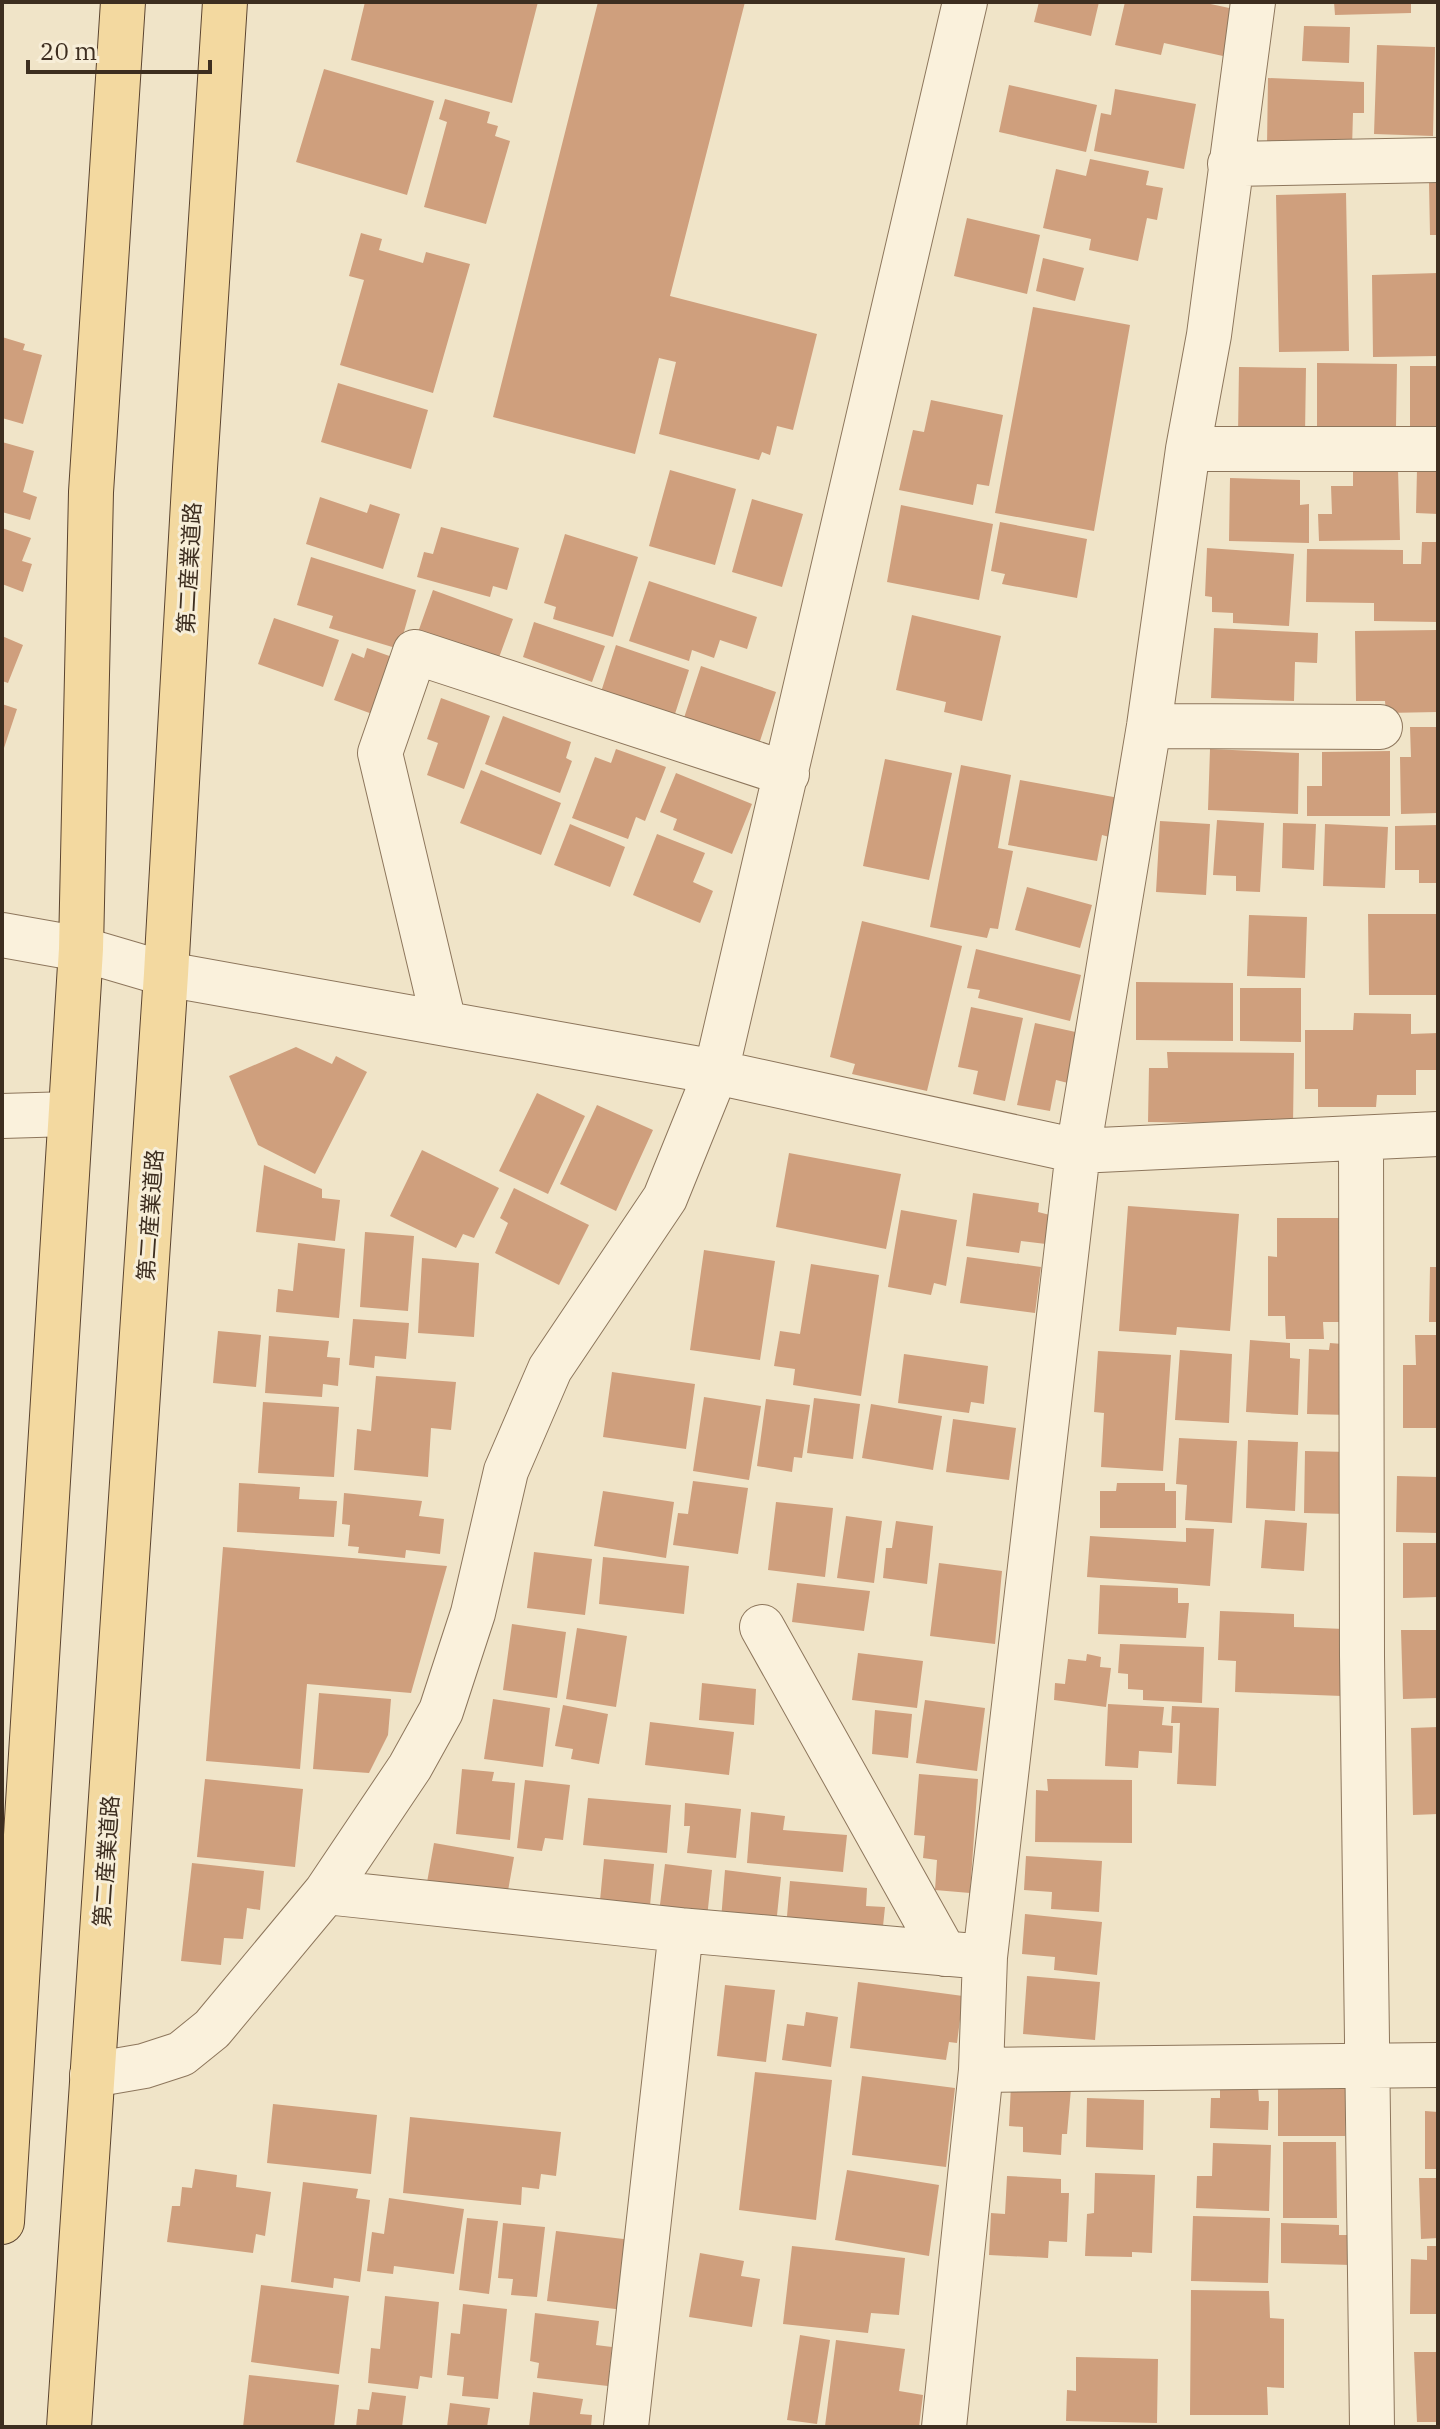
<svg xmlns="http://www.w3.org/2000/svg" width="1440" height="2429" font-family="'IBM Plex Serif','Noto Sans JP',serif">
<style>
.building{fill:#cf9f7d}
.lines{fill:none;stroke-linecap:round;stroke-linejoin:round}
.minor-casing{stroke:#8d765c;stroke-width:46}
.major-casing{stroke:#5b4430;stroke-width:46}
.minor{stroke:#faf1dc;stroke-width:44}
.major{stroke:#f3d9a0;stroke-width:44}
.labels{text-anchor:middle;stroke-width:6;stroke-linejoin:round;paint-order:stroke}
.street-label{font-size:22px;fill:#3d2e20;stroke:#f7eed8}
</style>
<rect width="100%" height="100%" fill="#f0e4c8"/>
<!-- building -->
<path class="building" d="M365,2H538L512,103L351,60Z
M598,2H745L670,296L817,334L793,430L777,426L770,455L762,452L759,460L659,434L676,362L659,358L635,454L493,417Z
M1039,2H1099L1091,36L1034,22Z
M1125,2H1201L1234,9L1223,56L1164,43L1161,55L1115,45Z
M1334,2H1411V13L1335,15Z
M1304,26L1350,27L1349,63L1302,61Z
M1377,45L1435,47L1433,136L1374,134Z
M324,69L434,101L407,195L296,162Z
M1268,78L1364,82V113H1353L1352,148L1267,145Z
M1009,85L1097,105L1086,152L999,132Z
M1115,89L1196,104L1184,169L1094,151L1101,113L1111,115Z
M445,99L490,112L487,123L498,126L495,136L510,141L486,224L424,207L447,122L439,119Z
M1090,159L1149,171L1146,185L1163,188L1157,220L1147,218L1138,261L1089,250L1091,239L1043,228L1056,169L1086,176Z
M1429,183H1438V235H1430Z
M1346,193L1349,351L1279,352L1276,195Z
M967,218L1040,235L1027,294L954,276Z
M361,233L382,239L379,250L423,263L426,252L470,264L433,393L340,365L364,280L349,276Z
M1043,258L1084,268L1075,301L1036,291Z
M1438,273V356L1373,357L1372,275Z
M1033,307L1130,325L1094,531L995,513Z
M2,337L25,344L23,350L42,355L23,424L2,418Z
M1317,363L1397,364L1396,427L1317,426Z
M1410,366H1438V431L1410,430Z
M1239,367L1306,368L1305,435L1238,434Z
M338,383L428,410L411,469L321,442Z
M931,400L1003,415L989,486L977,484L973,505L899,490L913,430L924,432Z
M2,442L34,451L23,492L37,497L30,520L2,512Z
M1353,469H1398L1400,540L1319,541L1318,514H1332L1331,486H1353Z
M1417,469L1438,470V514L1416,513Z
M670,470L736,489L715,565L649,546Z
M1230,478L1300,480V505L1309,504V543L1229,541Z
M320,497L367,513L370,504L400,514L383,569L306,544Z
M752,499L803,514L782,587L732,572Z
M901,505L993,524L979,600L887,582Z
M1000,522L1087,539L1077,598L1002,584L1005,574L991,571Z
M441,527L519,548L507,590L493,586L490,597L417,577L424,552L433,554Z
M2,528L31,538L22,561L32,564L23,592L2,584Z
M565,534L638,557L613,637L553,619L556,607L544,603Z
M1422,542H1438V622L1374,621V603L1306,602L1307,549L1403,550V564H1421Z
M1207,548L1294,554L1289,626L1233,623V613L1212,612V597L1205,596Z
M311,557L416,590L399,649L329,628L333,616L297,605Z
M649,581L757,617L747,649L720,640L714,658L692,650L689,661L629,641Z
M433,590L513,619L497,663L417,635Z
M912,615L1001,636L982,721L944,712L946,702L896,690Z
M274,618L339,640L323,687L258,664Z
M534,622L605,646L592,682L523,657Z
M1214,628L1318,633L1317,663L1295,662L1294,701L1211,698Z
M1438,630V712L1386,713L1385,701H1356L1355,631Z
M2,636L23,645L8,683L2,681Z
M616,645L689,670L674,717L601,692Z
M367,648L395,658L375,715L334,700L352,653L364,658Z
M701,666L776,692L757,750L682,724Z
M441,698L490,716L464,789L427,775L438,743L427,739Z
M2,704L17,709L3,751H2Z
M503,716L571,742L566,758L572,761L560,793L485,764Z
M1410,727H1438V813L1401,814L1400,757H1411Z
M616,749L666,767L645,821L636,817L628,839L572,818L595,757L611,763Z
M1210,749L1299,753L1298,814L1208,810Z
M1390,751V816H1307V786H1322V752Z
M885,759L952,773L929,880L863,866Z
M961,765L1011,775L998,848L1013,851L998,929L990,928L987,938L930,927Z
M481,770L561,803L541,855L460,823Z
M676,773L752,804L732,854L673,830L677,819L660,812Z
M1020,780L1119,798L1113,838L1102,835L1097,861L1008,845Z
M1217,820L1264,823L1260,892L1236,891V876L1213,875Z
M1160,821L1210,824L1206,895L1156,892Z
M1283,823L1316,824L1314,870L1282,868Z
M570,824L625,847L610,887L554,865Z
M1325,824L1388,827L1385,888L1323,886Z
M1438,825V883H1419V870H1395V826Z
M657,834L705,853L693,882L713,891L700,923L633,895Z
M1027,887L1092,905L1080,948L1015,930Z
M1368,914H1438V995H1369Z
M1249,915L1307,917L1305,978L1247,976Z
M862,921L962,946L927,1091L852,1074L855,1064L830,1057Z
M976,949L1081,975L1070,1021L978,998L980,990L967,988Z
M1136,982L1233,983V1041L1136,1040Z
M1240,988H1301V1042L1240,1041Z
M971,1007L1023,1018L1005,1101L973,1094L978,1071L958,1067Z
M1354,1013L1411,1014V1034L1438,1033L1437,1070H1416V1095H1377L1376,1107H1318V1089H1305V1030H1353Z
M1035,1023L1080,1033L1068,1083L1056,1080L1050,1111L1017,1105Z
M296,1047L332,1064L336,1056L367,1072L315,1174L258,1145L229,1076Z
M1167,1052L1294,1053L1293,1124L1148,1122L1149,1068H1168Z
M537,1093L585,1116L548,1194L499,1171Z
M597,1105L653,1130L616,1211L560,1184Z
M422,1150L499,1188L474,1238L463,1234L456,1248L390,1216Z
M789,1153L901,1174L886,1249L776,1227Z
M264,1165L322,1189V1198L340,1200L335,1241L256,1232Z
M514,1188L589,1225L559,1285L495,1253L508,1223L500,1218Z
M973,1193L1039,1203L1038,1212L1050,1215L1046,1244L1021,1241L1019,1253L966,1246Z
M1128,1206L1239,1214L1230,1331L1177,1327L1176,1335L1119,1331Z
M901,1210L957,1220L946,1286L934,1283L931,1295L888,1287Z
M1277,1218H1348L1349,1322H1323L1324,1339H1286L1285,1316H1268V1256L1277,1257Z
M365,1232L414,1236L408,1311L360,1307Z
M298,1243L345,1249L339,1318L276,1312L278,1289L293,1291Z
M704,1250L775,1261L760,1360L690,1350Z
M967,1257L1041,1267L1035,1313L960,1303Z
M422,1258L479,1263L474,1337L418,1333Z
M811,1264L879,1275L861,1396L793,1385L795,1369L774,1366L780,1331L800,1334Z
M1430,1267H1438V1322H1429Z
M353,1319L409,1323L406,1359L375,1356L374,1368L349,1365Z
M218,1331L261,1335L256,1387L213,1383Z
M1415,1335H1438V1428H1403V1365H1416Z
M269,1336L329,1341L327,1357L340,1358L338,1386L323,1384L322,1397L265,1393Z
M1250,1340L1290,1343V1358L1300,1359L1298,1415L1246,1412Z
M1330,1343L1355,1345L1348,1415L1307,1414L1309,1349L1329,1350Z
M1180,1350L1232,1354L1229,1423L1175,1420Z
M1098,1351L1171,1355L1163,1471L1101,1467L1104,1413L1094,1412Z
M904,1354L988,1366L984,1404L971,1402L969,1413L898,1403Z
M612,1372L695,1384L686,1449L603,1437Z
M376,1376L456,1382L451,1430L431,1428L428,1477L354,1470L357,1429L371,1431Z
M704,1397L761,1406L749,1480L693,1471Z
M814,1398L860,1404L853,1459L807,1453Z
M766,1399L810,1405L802,1458L794,1457L792,1472L757,1466Z
M263,1402L339,1407L334,1477L258,1473Z
M871,1404L942,1416L933,1470L862,1458Z
M953,1419L1016,1428L1009,1480L946,1472Z
M1179,1438L1237,1441L1232,1523L1185,1520L1187,1485L1176,1484Z
M1248,1440L1298,1442L1295,1511L1246,1508Z
M1305,1451L1348,1452L1347,1514L1304,1513Z
M1397,1476L1438,1477V1533L1396,1532Z
M693,1481L748,1488L738,1554L673,1545L678,1513L688,1514Z
M239,1483L300,1487L299,1499L337,1501L334,1537L237,1532Z
M1117,1483H1165V1491H1176V1528H1100V1491H1116Z
M603,1491L674,1502L666,1558L594,1546Z
M344,1493L422,1501L419,1516L444,1519L440,1554L406,1550L405,1558L358,1553L359,1547L348,1546L350,1525L342,1524Z
M776,1502L833,1508L825,1577L768,1570Z
M846,1516L882,1521L874,1583L837,1578Z
M1265,1520L1307,1523L1304,1571L1261,1568Z
M896,1521L933,1526L927,1584L883,1578L886,1548H892Z
M1186,1528L1214,1529L1210,1586L1087,1577L1090,1536L1186,1542Z
M1403,1543H1438V1597L1403,1598Z
M223,1547L447,1566L411,1693L307,1684L300,1769L206,1761Z
M534,1552L592,1559L585,1615L527,1608Z
M603,1557L689,1566L684,1614L599,1604Z
M939,1563L1002,1571L995,1644L930,1636Z
M797,1583L870,1591L864,1631L792,1622Z
M1100,1585L1178,1588V1603H1189L1186,1638L1098,1634Z
M1220,1611L1294,1614V1627L1344,1629L1342,1696L1235,1692L1236,1661L1218,1660Z
M512,1624L566,1632L557,1698L503,1690Z
M577,1628L627,1636L616,1707L566,1699Z
M1401,1630H1438V1698L1403,1699Z
M1120,1644L1204,1647L1202,1703L1143,1700V1690L1128,1689V1674L1118,1673Z
M858,1653L923,1661L917,1708L852,1700Z
M1087,1654L1101,1657L1100,1667L1111,1668L1106,1707L1054,1700L1055,1683L1065,1684L1068,1659L1086,1661Z
M702,1683L756,1689L754,1725L699,1720Z
M319,1693L391,1699L388,1735L369,1773L313,1769Z
M493,1699L550,1708L543,1767L484,1759Z
M925,1700L985,1708L977,1771L916,1763Z
M1108,1704L1164,1707L1162,1725L1173,1726L1172,1753L1139,1751L1138,1768L1105,1766Z
M563,1705L608,1714L599,1764L571,1759L573,1749L555,1746Z
M1172,1706L1219,1708L1216,1786L1177,1784L1180,1723H1171Z
M875,1710L912,1714L908,1758L872,1754Z
M650,1722L734,1732L729,1775L645,1765Z
M1438,1727V1814L1413,1815L1411,1728Z
M462,1769L494,1772L492,1781L515,1783L510,1840L456,1834Z
M919,1774L978,1779L970,1893L935,1890L937,1860L923,1858L925,1836L914,1835Z
M205,1779L303,1789L295,1867L197,1857Z
M1047,1779L1132,1780V1843L1035,1842L1036,1790L1048,1791Z
M525,1780L570,1785L563,1840L545,1838L542,1851L517,1848Z
M588,1798L671,1805L667,1853L583,1845Z
M685,1803L741,1809L736,1858L687,1853L690,1826H684Z
M751,1812L785,1816L783,1830L847,1835L843,1872L747,1863Z
M434,1843L514,1857L506,1902L426,1888Z
M1026,1856L1102,1861L1099,1912L1051,1909L1052,1892L1024,1890Z
M604,1859L654,1864L649,1916L599,1911Z
M192,1863L264,1871L260,1910L247,1908L243,1939L224,1938L221,1965L181,1961Z
M665,1864L712,1870L707,1918L659,1913Z
M725,1870L781,1877L776,1925L721,1920Z
M790,1881L867,1888L866,1906L885,1907L882,1936L786,1928Z
M1025,1914L1102,1922L1097,1975L1054,1970L1055,1957L1022,1954Z
M1027,1976L1100,1982L1095,2040L1023,2034Z
M858,1982L963,1996L957,2043L949,2042L946,2060L850,2048Z
M725,1985L775,1990L766,2062L717,2056Z
M806,2012L838,2017L831,2067L782,2060L787,2024L804,2026Z
M755,2072L832,2080L816,2220L739,2210Z
M862,2076L955,2088L946,2167L852,2155Z
M1278,2084H1345V2136H1278Z
M1011,2085L1071,2089L1067,2134H1062L1061,2155L1023,2152V2127L1009,2126Z
M1220,2085L1258,2086L1259,2101H1269L1268,2130L1210,2128L1211,2098H1220Z
M1087,2098L1144,2100L1143,2150L1086,2147Z
M273,2104L377,2115L371,2174L267,2163Z
M1425,2111L1438,2112V2169H1425Z
M410,2117L561,2132L556,2176L541,2174L539,2189L522,2187L521,2205L403,2193Z
M1283,2142H1336L1337,2218H1283Z
M1213,2143L1271,2145L1269,2211L1196,2208L1197,2176H1212Z
M195,2169L237,2175L236,2187L271,2192L265,2236L256,2234L253,2253L167,2242L172,2206H180L182,2187L192,2188Z
M847,2170L939,2185L929,2256L835,2240Z
M1095,2173L1155,2175L1152,2253L1132,2252V2257L1085,2256L1087,2214L1094,2213Z
M1007,2176L1061,2179V2193H1069L1067,2242L1049,2241L1048,2258L989,2255L991,2213L1005,2214Z
M1419,2178H1438V2238L1421,2239Z
M303,2182L358,2189L356,2198L370,2200L360,2282L334,2278L333,2288L291,2282Z
M389,2198L464,2209L454,2274L394,2266L393,2274L367,2271L372,2232L384,2234Z
M1193,2216L1270,2218L1268,2283L1191,2281Z
M467,2218L498,2221L489,2294L459,2290Z
M503,2223L545,2227L537,2297L511,2295L513,2279L498,2278Z
M1281,2223L1339,2225V2235H1352L1351,2265L1281,2263Z
M556,2231L632,2240L624,2310L547,2301Z
M792,2246L905,2258L899,2315L871,2313L868,2333L783,2324Z
M1427,2246H1438V2314H1410L1411,2259L1427,2260Z
M700,2253L744,2261L741,2276L760,2279L752,2327L689,2317Z
M261,2285L349,2296L339,2374L251,2362Z
M1191,2290L1269,2291L1270,2318L1284,2319V2388L1267,2387L1268,2415H1190Z
M385,2296L439,2302L432,2378L420,2376L418,2389L368,2383L371,2348L380,2349Z
M463,2304L507,2309L498,2399L462,2396L464,2377L447,2375L451,2333L460,2334Z
M535,2313L599,2321L596,2345L612,2347L608,2386L537,2378L539,2363L530,2361Z
M800,2335L830,2340L817,2424L787,2420Z
M836,2340L905,2349L899,2391L923,2395L919,2427L825,2426Z
M1414,2352H1438V2422H1417Z
M1076,2357L1158,2359L1157,2423L1066,2421L1067,2390L1076,2391Z
M249,2375L339,2385L334,2427H243Z
M372,2392L406,2396L402,2427H356L358,2409L369,2410Z
M533,2392L583,2399L580,2414L592,2415L591,2427H529Z
M450,2403L490,2408L487,2427H447Z"/>
<g class="lines">
<defs>
<path id="minor" d="M1230,164L1438,160
M1188,449H1438
M1149,726L1380,727
M2,935L81,949L166,974L716,1072L1078,1151L1438,1134
M444,1023L380,753L415,652L787,774
M2,1116L70,1114
M1361,1139L1362,1656L1372,2427
M762,1627L945,1954
M326,1892L681,1930L985,1957
M981,2070L1438,2065
M92,2075L144,2066L181,2054L212,2029L326,1892L410,1767L441,1711L473,1613L506,1471L550,1369L665,1198L716,1072L965,2
M626,2427L681,1930
M944,2427L981,2070L985,1957L1078,1151L1149,726L1188,449L1209,335L1253,2"/>
<path id="major" d="M2,2222L81,949L91,492L123,2
M69,2427L166,974L195,468L225,2"/>
</defs>
<!-- minor casing -->
<use href="#minor" class="minor-casing"/>
<!-- major casing -->
<use href="#major" class="major-casing"/>
<!-- minor -->
<use href="#minor" class="minor"/>
<!-- major -->
<use href="#major" class="major"/>
</g>
<g class="labels">
<!-- street labels -->
<g class="street-label">
<text transform="translate(189 568) rotate(-87)" y="8">第二産業道路</text>
<text transform="translate(150 1215) rotate(-86)" y="8">第二産業道路</text>
<text transform="translate(106 1861) rotate(-86)" y="8">第二産業道路</text>
</g>
</g>
<!-- border -->
<rect width="1440" height="2429" fill="none" stroke="#3d2e20" stroke-width="8"/>
<!-- scale -->
<path d="M28 60v12h182v-12" fill="none" stroke="#3d2e20" stroke-width="4"/>
<text x="40" y="60" font-size="24" fill="#3d2e20" stroke="#f7eed8" stroke-width="6" paint-order="stroke">20 m</text>
</svg>
